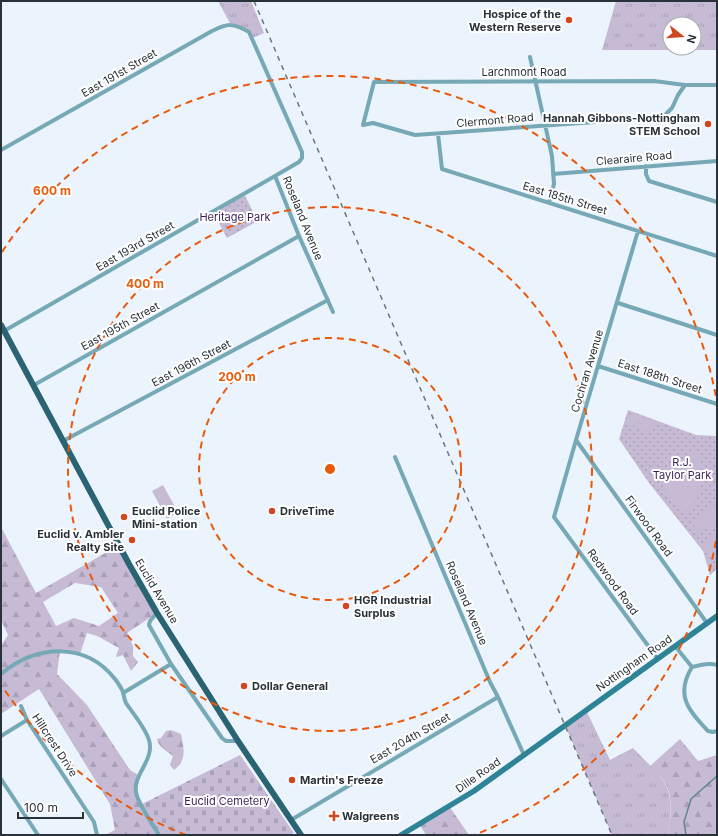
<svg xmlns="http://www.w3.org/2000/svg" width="718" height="836" font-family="Inter,sans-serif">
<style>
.grass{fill:url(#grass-tufts);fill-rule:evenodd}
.forest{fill:url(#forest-firs);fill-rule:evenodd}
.cemetery{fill:url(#cemetery-stones)}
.park{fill:url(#park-dots)}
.garden{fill:#c6bad5}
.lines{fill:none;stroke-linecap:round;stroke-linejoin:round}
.stream{stroke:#5c8a87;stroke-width:1.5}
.street{stroke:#76a8b6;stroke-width:4}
.secondary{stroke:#2e8397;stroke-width:5.5}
.primary{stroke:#2a6372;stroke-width:6}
.rail{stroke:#6c747d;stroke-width:1.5;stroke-dasharray:5 5;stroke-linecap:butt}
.ring{fill:none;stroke:#e8590c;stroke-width:2;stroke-dasharray:7 5}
.poi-dot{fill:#d0471f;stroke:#fff;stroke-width:1.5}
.labels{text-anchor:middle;stroke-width:4;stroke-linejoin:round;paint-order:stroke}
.poi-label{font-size:11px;font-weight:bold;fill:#293139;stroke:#fff;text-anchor:start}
.street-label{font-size:11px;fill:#293139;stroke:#fff}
.park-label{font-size:11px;fill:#3b1f54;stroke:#fff}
.centre{fill:#e8590c;stroke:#fff;stroke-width:2}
.ring-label{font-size:12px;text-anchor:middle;font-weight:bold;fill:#e8590c;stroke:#fff;stroke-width:4;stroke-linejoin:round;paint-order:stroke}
</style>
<defs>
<pattern id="grass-tufts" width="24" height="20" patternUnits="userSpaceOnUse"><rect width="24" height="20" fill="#c6bad5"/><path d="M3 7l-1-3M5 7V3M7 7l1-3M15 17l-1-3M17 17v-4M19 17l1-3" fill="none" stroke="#aaa0b8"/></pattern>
<pattern id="forest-firs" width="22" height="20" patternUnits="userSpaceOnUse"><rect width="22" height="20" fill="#c6bad5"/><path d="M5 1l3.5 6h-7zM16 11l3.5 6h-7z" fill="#aaa0b8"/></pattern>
<pattern id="cemetery-stones" width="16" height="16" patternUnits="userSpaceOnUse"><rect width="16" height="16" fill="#c6bad5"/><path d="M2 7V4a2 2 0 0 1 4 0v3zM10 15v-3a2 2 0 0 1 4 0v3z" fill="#aaa0b8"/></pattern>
<pattern id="park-dots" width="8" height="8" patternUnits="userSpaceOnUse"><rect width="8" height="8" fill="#c6bad5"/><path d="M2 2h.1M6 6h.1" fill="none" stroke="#aaa0b8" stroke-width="1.8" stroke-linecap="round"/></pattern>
</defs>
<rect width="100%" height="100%" fill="#ebf4fd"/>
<!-- grass -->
<path class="grass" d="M218,1H251L264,33L252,38L249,31L231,25Z
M616,1H717V50H602ZM670,24H694V48H670Z
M586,710L610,760L633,748C643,759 655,769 663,780C673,794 672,820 667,835H612L565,725Z"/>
<!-- forest -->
<path class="forest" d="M1,527L36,593L119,545L157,613L127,633L133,646V656L138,662L131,671L123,655L117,657L116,656L119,648L97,636L87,633L80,654L60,651L57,674L87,705L130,770L140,776L136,793L159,835H105L115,830L110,804L39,689L1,714V646L8,635L1,620ZM75,583L101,587L118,613L99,626L74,618L56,626L43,602Z
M171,730L181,734C184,749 187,760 174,770L170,765L173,756C167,751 158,747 157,739L161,738L166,731Z
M680,739L698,761L717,755V835H667C672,818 673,798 665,782C661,776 654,771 650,766Z
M449,806L469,835H426L419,824Z"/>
<!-- cemetery -->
<path class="cemetery" d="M240,755L294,833L290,835H158L140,805Z"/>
<!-- park -->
<path class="park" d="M244,194L258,221L227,238L213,212Z
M628,410L696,435L717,436V569L710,575L703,551L649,483L619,439Z"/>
<!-- garden -->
<path class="garden" d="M630,414L640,417L636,427L626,424Z
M641,417L656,422L652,432L638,428Z
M701,449V493L688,511L676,507L658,477Z
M163,485L178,512L167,519L152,491Z
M715,505L717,508V522L699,534L691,521Z
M717,534V560L716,561L703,544Z"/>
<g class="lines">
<!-- stream -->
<path class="stream" d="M686,835L684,822L691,799L717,776"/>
<!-- street -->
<path class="street" d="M530,57L552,156L554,184L549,202
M685,85L678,95L672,108L664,116L651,118L415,135L373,123L363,125L374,82L654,81L685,85H717
M438,134L442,169L717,256
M1,150L212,31C228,23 233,23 249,32L302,152V158L299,162L275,176L4,331
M646,166V174L649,181L717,202
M553,174L717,161
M275,176L299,236L333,312
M638,231L576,440L554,517L657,658
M618,303L717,335
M598,366L717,404
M34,385L299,236
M576,440L707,623
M63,441L328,300
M395,457L490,682L498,697L524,755
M157,613L150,621L149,625L171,664L222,738L226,741H238
M675,646L692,667C675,695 688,710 708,731L713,732L717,731
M692,667C699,665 709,662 717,665
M1,674C36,645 85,641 115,679C118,683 121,687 123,692C124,696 124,699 126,703C134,715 145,727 149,740C155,760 133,774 136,792C137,802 153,825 159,835
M123,693L171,664
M21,706L27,720L94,822L97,835
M1,736L27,720
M1,779L38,835
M291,820L498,697"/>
<!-- secondary -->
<path class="secondary" d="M401,835L474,791L717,616"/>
<!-- primary -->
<path class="primary" d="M1,325L129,564L157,613L238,741L301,835"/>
<!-- rail -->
<path class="rail" d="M254,1L612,835"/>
</g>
<!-- distance rings -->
<g class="ring">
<circle cx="330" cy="469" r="131"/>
<circle cx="330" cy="469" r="262"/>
<path d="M716 541A393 393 0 0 1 474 835M186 835A393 393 0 0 1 2 686M2 252A393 393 0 0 1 716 397"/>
</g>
<!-- markers -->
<g class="poi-dot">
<circle cx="569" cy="20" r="4"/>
<circle cx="708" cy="124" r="4"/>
<circle cx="272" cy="511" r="4"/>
<circle cx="124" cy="517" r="4"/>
<circle cx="132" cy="540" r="4"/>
<circle cx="346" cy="606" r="4"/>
<circle cx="244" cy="686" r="4"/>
<circle cx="292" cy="780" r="4"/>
<path d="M332 810h4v4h4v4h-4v4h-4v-4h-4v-4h4z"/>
</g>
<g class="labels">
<!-- poi labels -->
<g class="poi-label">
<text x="561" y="18" text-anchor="end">Hospice of the<tspan x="561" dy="13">Western Reserve</tspan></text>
<text x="700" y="122" text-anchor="end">Hannah Gibbons-Nottingham<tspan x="700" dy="13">STEM School</tspan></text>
<text x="132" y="515">Euclid Police<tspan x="132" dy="13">Mini-station</tspan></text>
<text x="280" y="515">DriveTime</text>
<text x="124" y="538" text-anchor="end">Euclid v. Ambler<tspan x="124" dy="13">Realty Site</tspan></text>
<text x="354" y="604">HGR Industrial<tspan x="354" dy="13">Surplus</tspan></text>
<text x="252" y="690">Dollar General</text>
<text x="300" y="784">Martin's Freeze</text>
<text x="342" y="820">Walgreens</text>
</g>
<!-- street labels -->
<g class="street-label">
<text x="524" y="76">Larchmont Road</text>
<text transform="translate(119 73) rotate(-30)" y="4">East 191st Street</text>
<text transform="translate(495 120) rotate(-5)" y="4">Clermont Road</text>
<text transform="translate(634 158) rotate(-5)" y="4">Clearaire Road</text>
<text transform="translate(565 198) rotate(17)" y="4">East 185th Street</text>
<text transform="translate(303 218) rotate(68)" y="4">Roseland Avenue</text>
<text transform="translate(135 246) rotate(-30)" y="4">East 193rd Street</text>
<text transform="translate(120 326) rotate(-29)" y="4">East 195th Street</text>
<text transform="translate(191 363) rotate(-28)" y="4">East 196th Street</text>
<text transform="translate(587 371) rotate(-73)" y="4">Cochran Avenue</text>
<text transform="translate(660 376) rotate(18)" y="4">East 188th Street</text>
<text transform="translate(649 526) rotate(54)" y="4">Firwood Road</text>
<text transform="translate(613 582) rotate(54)" y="4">Redwood Road</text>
<text transform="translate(157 591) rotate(59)" y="4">Euclid Avenue</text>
<text transform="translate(467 603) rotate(67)" y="4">Roseland Avenue</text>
<text transform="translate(634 663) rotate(-35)" y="4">Nottingham Road</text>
<text transform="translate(410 738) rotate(-30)" y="4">East 204th Street</text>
<text transform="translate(55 745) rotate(57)" y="4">Hillcrest Drive</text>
<text transform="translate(478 775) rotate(-35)" y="4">Dille Road</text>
</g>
<!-- park labels -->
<g class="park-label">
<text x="235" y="221">Heritage Park</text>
<text x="682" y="466">R.J.<tspan x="682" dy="13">Taylor Park</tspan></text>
<text x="227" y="805">Euclid Cemetery</text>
</g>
</g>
<circle cx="330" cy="469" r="6" class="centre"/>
<g class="ring-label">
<text x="52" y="195">600 m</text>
<text x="145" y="288">400 m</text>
<text x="237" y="381">200 m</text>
</g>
<!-- border -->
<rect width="718" height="836" fill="none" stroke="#293139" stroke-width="4"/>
<!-- north arrow -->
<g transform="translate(682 36) rotate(107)"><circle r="19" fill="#ffffff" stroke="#a9adb0"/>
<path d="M0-3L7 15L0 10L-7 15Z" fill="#d0471f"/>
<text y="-6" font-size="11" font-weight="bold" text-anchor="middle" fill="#293139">N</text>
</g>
<!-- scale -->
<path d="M18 812v6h65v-6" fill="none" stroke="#293139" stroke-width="2"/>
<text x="24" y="812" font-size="12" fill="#293139" stroke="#ffffff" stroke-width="3" paint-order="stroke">100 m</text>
</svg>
